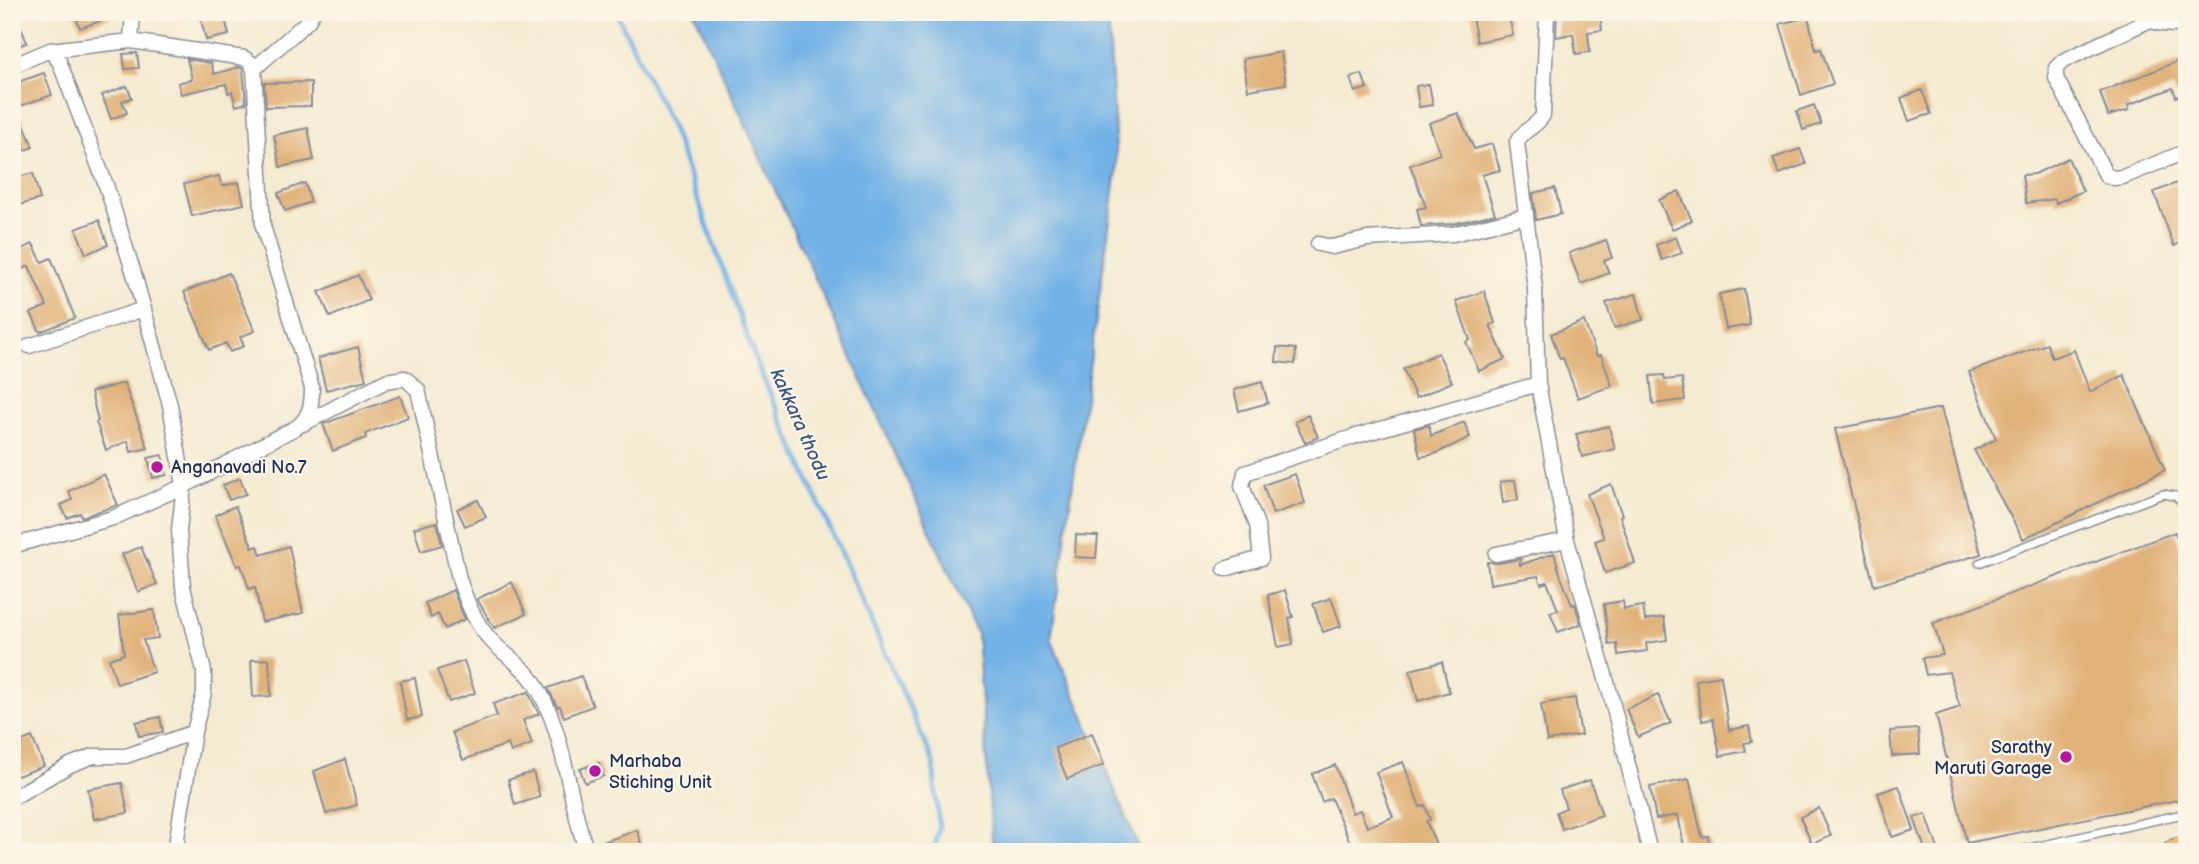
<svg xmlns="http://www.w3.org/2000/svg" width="2199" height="864" font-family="'Balsamiq Sans',sans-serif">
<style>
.water{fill:#73b2e6;stroke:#4770a2;stroke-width:2}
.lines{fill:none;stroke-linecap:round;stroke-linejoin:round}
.stream{stroke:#73b2e6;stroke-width:5}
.building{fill:#e1b27a}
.lane-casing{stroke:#888d98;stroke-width:10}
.street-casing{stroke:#888d98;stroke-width:17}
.highway-casing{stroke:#888d98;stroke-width:29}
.lane{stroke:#fff;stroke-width:7}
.street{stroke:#fff;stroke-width:14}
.highway{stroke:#fbbd6e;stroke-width:26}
.poi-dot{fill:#b5179e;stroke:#fcf5e5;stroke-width:2.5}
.labels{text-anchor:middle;stroke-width:5;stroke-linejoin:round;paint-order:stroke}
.poi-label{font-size:18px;fill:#1b2f5e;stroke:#fcf5e5;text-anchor:start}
.water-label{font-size:19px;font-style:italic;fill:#355687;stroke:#fcf5e5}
</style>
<rect width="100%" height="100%" fill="#fcf5e5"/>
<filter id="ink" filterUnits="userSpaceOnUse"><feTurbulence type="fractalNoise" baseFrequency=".0143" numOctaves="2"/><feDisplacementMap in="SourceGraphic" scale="14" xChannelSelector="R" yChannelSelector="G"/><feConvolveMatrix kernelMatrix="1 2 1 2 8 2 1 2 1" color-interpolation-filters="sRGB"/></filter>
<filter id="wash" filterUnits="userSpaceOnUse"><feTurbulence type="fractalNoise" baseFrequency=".00686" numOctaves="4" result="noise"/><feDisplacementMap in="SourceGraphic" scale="28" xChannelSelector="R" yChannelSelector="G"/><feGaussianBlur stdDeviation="1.57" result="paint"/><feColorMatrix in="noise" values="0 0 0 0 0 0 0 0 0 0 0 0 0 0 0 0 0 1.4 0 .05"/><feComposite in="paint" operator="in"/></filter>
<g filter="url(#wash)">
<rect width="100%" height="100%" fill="#f5ebd2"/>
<!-- water -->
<path class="water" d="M694,12H1108L1117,170L1051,639L1141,852H993L977,634Z"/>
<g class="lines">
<!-- stream -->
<path class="stream" d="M616,12L672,128L757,364L933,761L939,828L934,852"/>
</g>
<g id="blocks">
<!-- building -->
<path class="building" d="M12,12H15L27,43L12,48Z
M74,12H117L118,15L80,28Z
M1471,12H1508L1513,35L1477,42Z
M1557,12H1600L1602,30L1588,32L1590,52L1576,54L1573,34L1556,37Z
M224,14L229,35L206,40L201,20Z
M1808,17L1816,50L1821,49L1833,84L1801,95L1780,24Z
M1281,52L1286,84L1248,90L1243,59Z
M137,53L139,68L125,69L123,54Z
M187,59L211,63L214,74L239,67L243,69L246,103L236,106L232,92L228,93L226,84L181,94L178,83L192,79Z
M2181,60L2187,75V93L2176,97L2173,88L2128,105L2129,110L2108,116L2100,92Z
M44,73L52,95L17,107L33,147L12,155V84Z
M1362,74L1367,88L1355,92L1350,78Z
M311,82V106L266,107L264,83Z
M1429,84L1433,105L1419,107L1416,86Z
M127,86L132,98L122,101L127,113L111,119L102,95Z
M1922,90L1931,114L1909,121L1901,98Z
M1814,105L1821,124L1803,130L1797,111Z
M1458,113L1474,149L1492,144L1500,170L1482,175L1495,214L1452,224L1421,226L1417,209L1426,207L1410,165L1440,154L1429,123Z
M308,128L314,160L280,167L274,135Z
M1800,149L1806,164L1779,174L1773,158Z
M2068,158L2083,191L2056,203L2055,199L2026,203L2022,175L2035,174Z
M33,173L40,199L20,205L12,179Z
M219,176L222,186L239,182L244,204L192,216L184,184Z
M2187,179V240L2174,246L2154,192Z
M305,183L311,202L285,211L278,193Z
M1555,188L1561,214L1536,220L1533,193Z
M1679,191L1692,221L1672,229L1659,200Z
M99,220L108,245L86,254L76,229Z
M1676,237L1682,253L1662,260L1656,245Z
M1606,240L1612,258L1604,261L1609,273L1581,284L1569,253Z
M33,244L42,262L51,258L75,318L40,332L31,313L47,306L29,266L12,274V253Z
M229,273L255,331L240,337L244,346L230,352L226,343L209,350L184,292Z
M358,275L369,300L330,317L319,292Z
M1744,289L1750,325L1726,329L1719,294Z
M1484,291L1495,323L1490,325L1505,359L1479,371L1466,342L1470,340L1456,301Z
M1636,294L1643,320L1614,328L1606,303Z
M1584,321L1597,356L1601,355L1612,386L1578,398L1563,358L1560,359L1551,334Z
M2047,344L2052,358L2074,350L2090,392L2124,375L2165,470L2023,539L1974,450L1996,439L1969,372Z
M358,347L366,380L326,390L318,358Z
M1277,347L1296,349L1295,364L1276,362Z
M1438,353L1452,382L1416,398L1403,369Z
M1664,375L1665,380L1682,378L1685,400L1653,404L1650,376Z
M1262,382L1268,403L1239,411L1234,390Z
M124,383L148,448L131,452L128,441L106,450L96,422L98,421L91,392Z
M400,396L408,417L365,434L366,438L333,451L323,424Z
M1941,408L1981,554L1874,586L1835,429Z
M1308,415L1318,437L1305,443L1295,422Z
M1464,422L1470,437L1435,454L1420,457L1414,429L1429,425L1431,436Z
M1609,426L1615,449L1582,457L1576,434Z
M162,455L167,475L153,478L148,458Z
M104,474L118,505L82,517L80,513L67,518L61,505L72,500L69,491Z
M1295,474L1305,503L1273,514L1263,485Z
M240,478L246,494L229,500L223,485Z
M1515,480L1518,500L1503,503L1500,482Z
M1611,484L1622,515L1620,516L1635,563L1605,573L1595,541L1604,538L1587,494Z
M478,500L486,517L465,526L457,509Z
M235,506L253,548L258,546L261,555L289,546L303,613L262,622L255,587L249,589L241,565L237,566L215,515Z
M437,522L442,545L421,551L414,528Z
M2175,532L2187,565V798L1967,843L1936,715L1960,707L1949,672L1926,675L1922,658L1943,655L1933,623Z
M1076,535L1098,536L1096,558L1075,557Z
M141,547L157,584L138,592L122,554Z
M1554,553L1561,577L1572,605L1575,604L1581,624L1558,632L1550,612L1558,610L1547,582L1541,584L1538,576L1490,584L1487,562L1498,563L1520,559V565Z
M512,582L526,614L494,628L477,599Z
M453,590L465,619L445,629L438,614L431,618L425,603Z
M1285,590L1293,617L1289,618L1293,644L1278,647L1268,595Z
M1331,598L1341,626L1323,632L1313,604Z
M1623,601L1624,609L1643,606L1645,620L1664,617L1667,640L1646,643L1647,651L1618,655L1617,644L1609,645L1604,604Z
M154,610L158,638L143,640L154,672L117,684L109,659L124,654L119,615Z
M269,659L271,696L253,697L251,660Z
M464,661L475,693L449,702L437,670Z
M1442,662L1449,692L1418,701L1410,670Z
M581,676L593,706L564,717L560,706L557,707L548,688Z
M1721,676L1729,730L1749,726L1752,742L1744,743L1746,751L1720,756L1713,719L1702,721L1696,680Z
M415,678L422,717L407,720L400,681Z
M528,692L539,714L523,720L532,744L511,752L508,744L463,760L452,732L497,716L493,704Z
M1658,695L1671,723L1638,737L1626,709Z
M1575,698L1581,735L1547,741L1541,704Z
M160,717L163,732L139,736L136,722Z
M1918,729L1920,754L1892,756L1890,731Z
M1092,733L1104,765L1067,779L1055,748Z
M32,737L44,766L12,778V745Z
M345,759L357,805L326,814L314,771Z
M1403,762L1420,807L1425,805L1430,820L1426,821L1439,852H1354L1331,798L1322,802L1312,774L1335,765L1352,813L1360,810L1367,827L1393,817L1376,772Z
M599,763L604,776L585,783L580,769Z
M533,772L540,797L515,805L508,780Z
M1689,779L1702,837L1708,836L1711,852H1685L1678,815L1656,819L1650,787Z
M1590,780L1602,815L1562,829L1556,812L1566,808L1560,790Z
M122,783L128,813L94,819L88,789Z
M1899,786L1914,830L1892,837L1878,793Z
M1819,808L1831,836L1812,844L1800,817Z
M1926,814L1939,852H1926L1914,818Z
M637,830L645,852H596L595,845Z"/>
</g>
</g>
<g filter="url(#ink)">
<use href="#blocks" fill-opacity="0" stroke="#888d98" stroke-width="2"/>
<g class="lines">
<defs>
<path id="lane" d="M1979,563L2163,494L2175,496L2187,507
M2012,852L2187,813"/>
<path id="street" d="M1547,12L1543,115C1537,127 1523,129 1517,142L1535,289L1538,384L1567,540L1610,693L1650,852
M2139,12C2152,26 2169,25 2187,25
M2148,21L2063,61L2056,68V78L2106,175L2113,178L2123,177L2187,151
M50,50L131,41L133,12
M12,66L50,50L59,61L107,188L135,277L170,405L184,486L179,530L183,587L204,671V693L194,732L177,838V852
M254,69L308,21L313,12
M1318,244L1332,247L1367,239L1453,234L1526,216
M29,346L144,309
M303,424L386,381L405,378L418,390L459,579C466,599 474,621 488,637C501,653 522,664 534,682C566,732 567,797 587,852
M12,546L113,518L184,486L297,427C310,417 312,404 312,388L263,226L254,69L250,62L244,58L131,41
M1496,554L1567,540
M1225,569L1261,558L1257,525L1242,486L1245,473L1353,437L1538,384
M12,798L70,765L93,756H126L194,732"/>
<path id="highway" d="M2176,852L2187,849"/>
</defs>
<!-- lane casing -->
<use href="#lane" class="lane-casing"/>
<!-- street casing -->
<use href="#street" class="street-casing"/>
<!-- highway casing -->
<use href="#highway" class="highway-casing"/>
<!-- lane -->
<use href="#lane" class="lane"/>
<!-- street -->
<use href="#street" class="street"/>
<!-- highway -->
<use href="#highway" class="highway"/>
</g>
</g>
<!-- markers -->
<g class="poi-dot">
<circle cx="157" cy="467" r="7"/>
<circle cx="2066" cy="757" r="7"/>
<circle cx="595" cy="771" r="7"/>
</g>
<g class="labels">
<!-- poi labels -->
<g class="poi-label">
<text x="171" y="473">Anganavadi No.7</text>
<text x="2052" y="753" text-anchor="end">Sarathy<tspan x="2052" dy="21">Maruti Garage</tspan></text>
<text x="609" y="767">Marhaba<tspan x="609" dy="21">Stiching Unit</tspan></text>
</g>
<!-- water labels -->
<g class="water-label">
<text transform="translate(801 424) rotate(66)" y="7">kakkara thodu</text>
</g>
</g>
<!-- margin -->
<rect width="2199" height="864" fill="none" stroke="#fcf5e5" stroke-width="42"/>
</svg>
